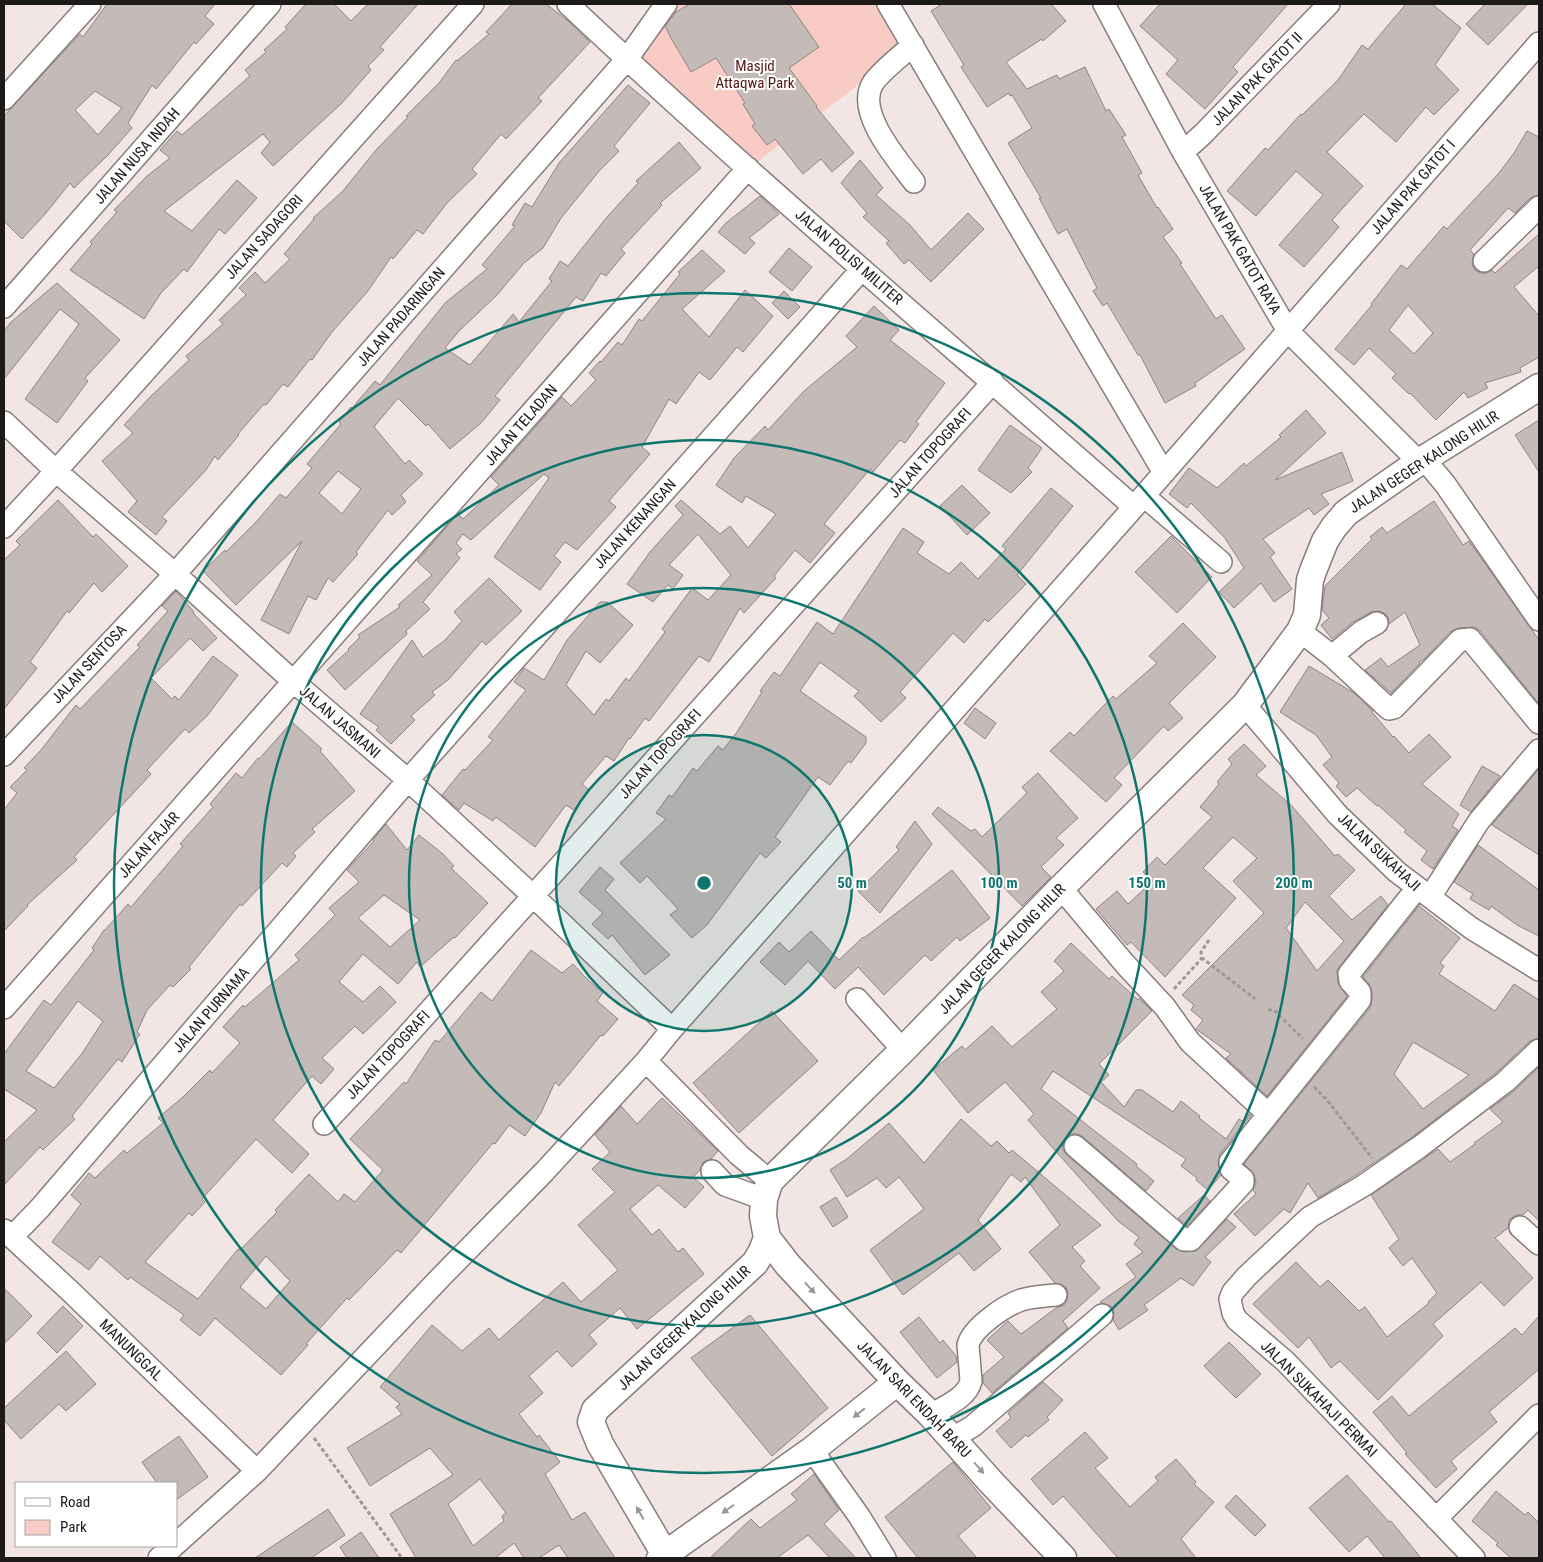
<svg xmlns="http://www.w3.org/2000/svg" width="1543" height="1562" font-family="'Roboto Condensed',sans-serif">
<style>
.green{fill:#f8ccc5}
.building{fill:#c4bab8;stroke:#8f8584;fill-rule:evenodd}
.lines{fill:none;stroke-linecap:round;stroke-linejoin:round}
.minor-casing{stroke:#877d7c;stroke-width:24}
.major-casing{stroke:#877d7c;stroke-width:29}
.path{stroke:#a09896;stroke-width:3;stroke-dasharray:4 2.5;stroke-linecap:butt}
.minor{stroke:#fff;stroke-width:21}
.major{stroke:#fff;stroke-width:26}
.oneway{fill:#999898}
.ring{fill:none;stroke:#0f766e;stroke-width:2.5}
.labels{text-anchor:middle;stroke-width:4;stroke-linejoin:round;paint-order:stroke}
.park-label{font-size:15px;fill:#54150f;stroke:#fff}
.street-label{font-size:15px;fill:#1d1a19;stroke:#fff}
.centre{fill:#0f766e;stroke:#fff;stroke-width:2.5}
.ring-label{font-size:15px;text-anchor:middle;font-weight:bold;fill:#0f766e;stroke:#fff;stroke-width:4;stroke-linejoin:round;paint-order:stroke}
</style>
<rect width="100%" height="100%" fill="#f1e6e4"/>
<!-- green -->
<path class="green" d="M672,4H884L909,46L753,165L631,61Z"/>
<!-- building -->
<path class="building" d="M107,4H215L205,16L214,24L196,44L194,42L156,89L152,85L128,123L132,128L108,155L74,188L70,183L46,213L22,239L4,221V116L80,34L83,37ZM95,91L122,108L98,135L75,110Z
M306,4H334L351,21L368,4H418L380,47L384,50L368,66L371,70L341,104L273,166L261,153L270,142L263,134L164,211L192,231L237,180L257,198L225,234L219,229L187,272L184,269L161,293L144,319L70,270L92,244L90,242L117,212L114,210L147,176L170,158L160,150L177,131L182,135L250,76L245,70L266,52L264,50L287,29L285,27Z
M512,4H546L567,20L590,42L538,98L542,101L506,139L501,134L472,169L477,174L447,203L423,234L417,230L393,259L391,257L368,291L332,332L312,360L310,359L288,387L283,384L266,405L264,404L238,434L239,435L218,460L215,456L206,470L162,517L167,521L156,535L128,512L137,501L102,461L133,433L124,425L150,397L189,360L186,356L223,324L219,320L246,295L239,288L255,272L265,283L290,259L284,254L314,219L313,218L342,192L376,150L408,117L406,116L439,83L456,60L457,61L489,34L486,32Z
M690,4H789L819,47L789,68L817,106L816,107L854,153L832,172L821,159L803,174L775,139L767,145L752,126L755,124L743,104L745,103L716,58L691,72L671,38L665,26L676,12Z
M942,4H1051L1066,21L1043,41L1042,39L1006,62L1027,89L1057,75L1059,79L1085,67L1106,111L1109,109L1126,135L1122,137L1142,173L1138,175L1157,208L1158,207L1173,229L1163,237L1182,263L1180,264L1216,319L1222,315L1245,349L1195,383L1196,386L1165,403L1140,355H1138L1107,303L1103,306L1093,291L1097,288L1067,229L1058,234L1039,198H1041L1008,143L1032,128L1012,95L1010,96L1009,93L987,107L961,67L964,65L931,11Z
M1160,4H1288L1233,67L1238,72L1205,109L1166,74L1178,60L1140,26Z
M1406,4H1432L1461,28L1435,65L1459,90L1434,115L1426,107L1396,142L1364,114L1327,152L1363,186L1332,220L1339,227L1304,267L1279,245L1323,195L1296,171L1256,216L1227,191L1265,148L1268,150L1301,114L1302,115L1338,80L1362,45L1368,49Z
M1485,4H1528L1488,45L1466,24Z
M628,85L650,103L614,146L619,151L600,170L561,218L543,248L524,263L497,295L459,331L445,348L470,365L513,314L519,322L552,281L549,279L560,261L568,266L607,217L638,183L636,181L679,142L701,168L660,203L662,205L621,249L625,253L606,276L601,273L583,301L576,297L495,396L500,400L481,423L450,449L428,424L426,426L398,398L374,427L405,464L409,460L423,474L401,495L406,502L392,515L388,510L356,552L358,554L333,582L328,578L316,600L308,596L289,634L261,620L302,541L236,605L203,571L225,550L226,552L257,521L280,494L286,498L312,468L307,464L341,424L339,422L351,407L352,408L375,381L380,385L445,303L487,269L482,265L515,226L512,225L525,203L532,207L559,163ZM338,471L361,489L342,514L319,493Z
M1527,131L1539,137V195L1530,198L1515,213L1508,208L1470,250L1474,254L1472,264L1475,270L1481,273H1487L1492,270L1495,273L1539,234V266L1514,287L1539,316V357L1520,368L1521,372L1485,383L1488,388L1468,398L1464,392L1436,420L1410,393L1409,394L1392,378L1396,374L1369,348L1354,365L1335,349L1372,305L1371,304L1401,265L1407,269L1444,226L1447,229L1499,173L1514,153ZM1408,305L1433,333L1414,354L1389,330Z
M860,160L883,188L876,195L910,225L931,250L968,213L984,229L931,282L909,260L904,264L886,243L889,241L863,217L867,213L841,183Z
M760,196L779,214L749,238L755,243L745,254L718,232L726,223Z
M789,248L812,267L792,291L769,272Z
M702,250L725,271L682,309L709,337L745,290L773,316L743,352L737,347L710,380L699,372L676,404L669,399L642,447L650,454L609,501L616,507L577,550L565,542L554,556L561,562L540,590L494,557L549,478L544,474L471,540L463,534L456,543L462,549L456,554L460,558L423,602L430,609L406,631L407,634L345,690L327,670L349,650L348,649L360,637L358,635L400,607L398,605L432,575L417,561L458,514L463,519L499,485L491,477L562,397L571,406L596,380L589,373L600,361L601,362L618,342L622,345L639,319L642,321L680,274L678,272Z
M57,283L120,340L85,378L88,381L57,423L25,399L79,324L60,309L4,379V331L11,322Z
M784,291L800,307L788,319L772,303Z
M874,306L899,330L890,340L945,383L916,422L919,424L905,443L900,440L873,472L870,469L824,524L835,533L810,563L795,550L774,576L776,578L744,613L740,608L709,662L699,656L649,721L645,718L630,739L629,738L614,761L606,756L582,784L589,790L574,810L566,805L535,847L496,817L493,821L464,803L459,810L442,795L463,769L465,770L493,740L488,737L526,690L514,682L522,671L524,668L544,680L567,640L600,602H607L633,625L600,663L586,651L566,685L594,715L606,699L609,701L626,678L629,681L665,632L662,629L692,588L708,600L731,575L698,534L669,565L683,575L673,589L668,585L653,602L627,584L650,552L683,515L675,506L681,500L720,534L730,526L748,548L776,514L746,496L742,503L716,485L734,458L765,426L768,430L804,391L857,347L846,336Z
M1306,410L1326,433L1275,480L1342,452L1353,481L1321,494L1329,504L1314,515L1309,508L1263,539L1275,553L1270,557L1292,589L1274,602L1261,583L1234,608L1219,592L1244,568L1225,538L1191,503L1187,508L1169,494L1189,468L1217,488L1244,463L1246,466L1281,437L1279,435Z
M1539,420V472L1515,435Z
M1010,425L1042,448L1028,468L1032,472L1011,493L978,470Z
M962,485L990,513L967,535L940,506Z
M1051,488L1073,506L1017,575L1026,584L988,622L985,619L964,643L953,633L900,692L906,698L881,722L854,696L859,691L820,662L800,691L866,737V743L851,763L848,761L830,785L818,777L775,837L781,842L766,858L760,853L707,925L692,938L670,915L678,909L647,876L640,883L620,863L666,819L656,813L669,795L672,797L693,768L697,771L718,746L723,750L737,732L762,692L760,691L774,672L780,676L817,622L833,634L903,528L924,542L917,553L949,574L961,562L978,579L1006,549L1002,546Z
M58,500L93,537L96,534L128,566L102,592L94,583L69,613L67,611L30,662L37,668L4,709V560L20,545L16,541Z
M1434,501L1463,545L1469,541L1539,640V704L1480,631L1474,627L1459,628L1451,631L1423,660L1419,662L1420,663L1391,693L1365,670L1381,658L1388,667L1420,645L1405,612L1389,624L1388,617L1384,613L1378,611L1371,612L1353,622L1332,639L1321,625L1329,618L1322,610L1325,586L1372,539L1370,537L1382,527L1387,533Z
M1171,536L1212,577L1177,613L1135,572Z
M489,578L522,611L486,645L482,641L449,679L432,692L435,695L411,716L415,720L391,744L376,730L379,727L360,714L412,640L423,657L445,640L462,621L454,612Z
M176,591L194,612L193,613L217,638L203,651L190,638L151,678L172,699L175,696L179,700L213,656L238,675L207,716L189,733L185,729L147,770L151,774L74,857L77,860L27,905L28,906L4,931V810L17,793L10,787L27,770L24,768L41,750L76,705L80,709L140,647L137,645L168,611L162,606Z
M1183,623L1216,657L1169,703L1183,718L1168,731L1164,726L1114,778L1122,785L1106,802L1050,751L1070,732L1074,736L1113,696L1116,699L1157,663L1149,656Z
M1309,666L1354,693L1373,711L1372,712L1393,737L1394,736L1409,753L1429,734L1451,757L1422,784L1459,814L1452,826L1458,830L1433,869L1421,860L1427,851L1404,832L1406,830L1378,805L1377,806L1357,788L1346,797L1336,786L1339,783L1323,765L1332,757L1316,735L1280,712Z
M975,708L996,723L985,739L964,723Z
M292,722L322,749L320,751L355,791L312,829L315,832L293,853L296,856L287,867L282,863L242,906L240,904L189,967L191,969L173,987L170,985L147,1010L137,1032L140,1034L122,1062L118,1059L72,1116L75,1119L43,1150L40,1147L4,1185V1142L37,1110L4,1089V1054L44,1000L51,1005L94,950L92,948L104,930H105L128,904L131,907L183,846L180,844L213,807L210,804L236,773L242,778L258,758L259,759ZM78,1001L103,1021L83,1052L54,1088L26,1071Z
M1244,744L1266,766L1256,775L1291,805L1335,856L1338,854L1355,870L1329,896L1352,920L1381,896L1388,905L1337,970L1338,983L1347,996L1267,1096L1226,1058L1231,1054L1196,1029L1203,1020L1191,1010L1194,1005L1182,995L1264,913L1233,881L1257,858L1233,837L1203,868L1236,898L1165,977L1131,942L1127,945L1096,909L1117,891L1128,904L1153,881L1143,872L1157,857L1165,865L1212,817L1200,807L1219,784L1217,782L1232,764L1228,759ZM1305,902L1344,941L1317,971L1286,928Z
M1482,766L1500,776L1471,812L1460,805Z
M1539,769V855L1492,825Z
M1038,773L1078,818L1056,838L1064,845L1041,867L1051,877L1022,906L932,814L938,807L971,831L975,829L982,837L1027,793L1022,787Z
M915,821L932,844L880,913L858,891L899,850L896,847Z
M386,824L407,850L419,835L443,854L454,866L451,868L488,903L455,938L454,937L420,967L417,962L398,984L363,954L339,982L363,1002L380,986L396,1002L363,1034L355,1026L322,1058L334,1069L321,1084L312,1076L273,1120L309,1154L292,1173L256,1139L202,1199L205,1202L192,1216L189,1213L145,1262L198,1299L238,1249L240,1250L277,1212L275,1210L309,1174L338,1202L344,1194L355,1202L383,1170L350,1139L404,1082L406,1084L435,1040L439,1042L481,992L492,1001L531,950L562,973L573,964L586,978L603,993L597,1001L618,1019L603,1036L601,1035L559,1086L555,1082L541,1113L525,1136L509,1125L495,1144L493,1143L401,1253L397,1250L349,1300L347,1298L306,1344L308,1345L281,1375L215,1318L200,1336L180,1320L184,1315L130,1277L128,1280L100,1256L89,1270L52,1242L81,1204L71,1195L89,1173L95,1178L124,1150L127,1153L163,1123L158,1118L183,1097L210,1070L212,1073L240,1043L223,1027L243,1005L245,1007L299,960L295,955L335,915L329,908L359,882L347,870L374,841L373,840ZM384,895L420,920L390,947L358,918ZM266,1256L290,1281L266,1309L240,1287Z
M1478,845L1539,890V936L1517,925L1491,906L1489,910L1470,899L1473,894L1454,882Z
M600,867L614,879L605,890L670,955L645,975L612,935L608,939L592,924L603,913L579,892Z
M952,870L990,918L960,941L957,937L931,961L925,955L884,995L858,967L835,989L808,961L785,985L760,962L779,942L789,952L811,931L839,960L863,937L864,938Z
M1419,906L1460,938L1440,963L1444,966L1439,974L1495,1011L1514,984L1539,1000V1038L1530,1041L1497,1072L1411,1138L1356,1175L1318,1198L1308,1183L1290,1213L1284,1209L1255,1236L1234,1214L1256,1194L1253,1190L1256,1183L1254,1174L1244,1164L1370,1008L1372,1000V991L1369,984L1363,977ZM1413,1042L1469,1075L1423,1109L1394,1074Z
M1071,943L1109,979L1112,976L1138,1000L1139,998L1152,1011L1099,1064L1109,1075L1101,1082L1124,1107L1136,1090H1142L1173,1112L1181,1101L1200,1116L1199,1118L1226,1139L1239,1119L1244,1122L1249,1114L1251,1115L1220,1154L1218,1164L1221,1175L1208,1190L1196,1180L1197,1178L1181,1166L1186,1159L1053,1071L1041,1089L1137,1164L1136,1166L1154,1181L1146,1191L1083,1137L1078,1134H1070L1065,1138L1063,1143V1150L1067,1155L1176,1249L1184,1252L1196,1251L1227,1219L1236,1227L1205,1257L1211,1262L1193,1286L1181,1278L1144,1305L1148,1310L1119,1330L1113,1320L1114,1313L1112,1307L1100,1302L1136,1277L1126,1264L1143,1252L1134,1244L1139,1237L1118,1221L1028,1120L1034,1114L1005,1082L968,1113L933,1070L962,1046L965,1050L992,1026L1012,1047L1057,1009L1041,992L1064,971L1054,961Z
M772,1011L818,1061L739,1133L693,1083Z
M1539,1067V1221L1528,1210L1523,1215H1516L1510,1219L1508,1228L1495,1238L1533,1278L1504,1306L1481,1282L1433,1324L1443,1336L1378,1400L1340,1361L1331,1368L1309,1337L1298,1348L1253,1304L1296,1262L1320,1287L1328,1280L1359,1311L1365,1307L1387,1337L1429,1303L1428,1302L1437,1293L1412,1258L1403,1266L1389,1248L1399,1239L1371,1195L1438,1149L1450,1162L1475,1144L1474,1143L1503,1122L1490,1109L1513,1092Z
M662,1098L718,1151L711,1159L703,1162L700,1170L693,1177L704,1187L685,1208L658,1185L630,1209L652,1235L659,1229L678,1252L683,1248L704,1274L637,1329L620,1308L589,1335L597,1344L572,1367L557,1351L529,1376L543,1393L519,1414L537,1437L539,1435L560,1462L545,1474L572,1520L585,1512L615,1558H568L559,1545L539,1558H524L514,1543L495,1558H416L390,1514L453,1475L430,1448L370,1486L347,1448L402,1414L396,1407L400,1404L380,1387L432,1325L462,1351L489,1328L499,1340L563,1282L581,1302L618,1270L578,1225L615,1192L592,1169L610,1152L595,1135L621,1106L637,1124ZM480,1479L506,1513L502,1516L504,1521L473,1546L448,1504Z
M961,1119L991,1146L997,1141L1009,1153L1012,1150L1101,1225L1072,1247L1085,1261L1080,1266L1100,1288L1063,1321L1068,1328L992,1393L983,1383V1375L1004,1357L987,1340L1008,1321L1021,1334L1056,1308L1064,1305L1067,1300L1068,1293L1066,1287L1061,1284L1055,1283L1029,1252L1060,1225L1025,1177L1021,1182L1011,1174L978,1220L1001,1249L974,1271L959,1253L903,1295L870,1250L924,1209L899,1177L886,1188L877,1178L847,1197L830,1170L848,1158L889,1123L924,1163Z
M1204,1195L1210,1201L1187,1226L1178,1218Z
M836,1197L848,1217L833,1227L820,1207Z
M4,1288L32,1316L4,1344Z
M63,1306L83,1326L57,1353L37,1333Z
M750,1315L828,1408L772,1456L691,1358Z
M1539,1316V1369L1489,1412L1497,1422L1451,1461L1457,1469L1436,1488L1405,1454L1407,1453L1373,1412L1392,1396L1409,1416L1515,1328L1522,1335Z
M919,1317L940,1343L943,1340L956,1356L957,1362L937,1378L900,1332Z
M1229,1342L1261,1374L1236,1398L1204,1366Z
M66,1351L96,1384L66,1411L59,1404L21,1439L4,1420V1408Z
M1043,1382L1063,1400L1047,1417L1049,1420L1028,1437L1026,1435L1011,1448L996,1431L1011,1418L1008,1413Z
M1085,1432L1108,1458L1095,1468L1130,1507L1158,1481L1155,1477L1176,1459L1196,1482L1194,1484L1214,1502L1181,1539L1196,1558H1118L1063,1496L1053,1505L1031,1479Z
M179,1436L208,1477L176,1500V1483H157L142,1462Z
M953,1462L991,1508L958,1536L977,1558H918L885,1517Z
M814,1474L839,1510L824,1524L856,1558H830L808,1535L777,1558H710L751,1519L760,1528L797,1500L791,1494Z
M1347,1475L1389,1522L1391,1521L1421,1558H1385L1367,1536L1349,1552L1309,1508Z
M1496,1491L1525,1515L1528,1512L1539,1523V1558H1511L1496,1545L1498,1543L1472,1521Z
M1236,1495L1266,1525L1255,1536L1225,1507Z
M328,1509L345,1535L311,1558H255Z
M361,1532L379,1558H347L340,1547Z"/>
<g class="lines">
<defs>
<path id="minor" d="M568,4C751,177 945,340 1134,507
M888,4L1164,473
M1104,4L1183,152L1288,331L1419,462
M913,45C902,55 881,71 873,83C855,112 897,159 914,182
M4,99L90,4
M1183,152L1203,134L1329,4
M1484,261L1539,207
M4,307L270,4
M4,422L56,471L175,574L294,682L408,780L533,896L672,1029
M1424,459L1445,484L1539,620
M1144,496L1221,562
M4,527L56,471L473,4
M1300,631L1332,656L1389,709L1394,708L1460,640L1470,639L1539,723
M1332,656L1361,632L1377,623
M1245,705L1337,814L1397,872L1471,928L1539,970
M4,755L175,574L627,59L666,4
M1061,888L1125,964L1165,1007L1190,1042L1266,1112
M1430,897L1479,821L1539,750
M857,999L903,1050
M4,1008L748,168
M646,1061L739,1155L770,1181
M324,1124L395,1049L533,896L993,382
M1075,1146L1184,1240H1191L1243,1183V1179L1231,1169L1230,1162L1360,1000V992L1350,981L1349,974L1417,888
M712,1171L725,1185L764,1199
M1520,1227L1539,1244
M4,1230L70,1291L257,1471
M12,1237L40,1208L408,780L862,269
M931,1415C945,1406 967,1398 971,1381L968,1345C972,1328 1004,1306 1021,1300C1031,1297 1045,1296 1056,1295
M953,1438L973,1426L1102,1315
M812,1450L859,1516L885,1558
M1436,1519L1539,1415
M176,1544L257,1471L440,1278L544,1172L646,1061L672,1029L1134,507L1539,43
M159,1558L174,1546
M1474,1558L1285,1361L1237,1320L1233,1313L1231,1304L1230,1299L1233,1292L1247,1276L1310,1217L1363,1186L1418,1148L1505,1082L1539,1050"/>
<path id="major" d="M767,1238L788,1265L897,1382L931,1415L990,1481L1063,1558
M660,1558L812,1450L897,1382
M667,1558L600,1444L591,1422L595,1410L755,1263L762,1251L767,1238L763,1216L764,1199L770,1181L903,1050L1061,888L1245,705L1300,631L1307,615L1310,580L1313,571L1325,541L1334,527L1346,513L1419,462L1539,387"/>
</defs>
<!-- minor casing -->
<use href="#minor" class="minor-casing"/>
<!-- major casing -->
<use href="#major" class="major-casing"/>
<!-- path -->
<path class="path" d="M1209,940L1201,952L1202,958L1255,999
M1174,989L1202,958
M1268,1010H1274L1303,1039
M1314,1087L1327,1100L1372,1158
M314,1438L402,1558"/>
<!-- minor -->
<use href="#minor" class="minor"/>
<!-- major -->
<use href="#major" class="major"/>
</g>
<!-- one-way arrows -->
<defs><path id="oneway-solid" d="M-6-.8H1V-3.2L6.5 0L1 3.2V.8H-6Z" transform="scale(1.25)"/></defs>
<g class="oneway">
<use href="#oneway-solid" transform="translate(810 1288) rotate(47)"/>
<use href="#oneway-solid" transform="translate(859 1413) rotate(142)"/>
<use href="#oneway-solid" transform="translate(979 1468) rotate(49)"/>
<use href="#oneway-solid" transform="translate(728 1509) rotate(145)"/>
<use href="#oneway-solid" transform="translate(640 1513) rotate(-120)"/>
</g>
<!-- distance rings -->
<circle cx="704" cy="883" r="148" fill="#0f766e" fill-opacity=".12"/>
<g class="ring">
<circle cx="704" cy="883" r="148"/>
<circle cx="704" cy="883" r="295"/>
<circle cx="704" cy="883" r="443"/>
<circle cx="704" cy="883" r="590"/>
</g>
<g class="labels">
<!-- park labels -->
<g class="park-label">
<text x="755" y="71">Masjid<tspan x="755" dy="17">Attaqwa Park</tspan></text>
</g>
<!-- street labels -->
<g class="street-label">
<text transform="translate(1257 79) rotate(-46)" y="5">JALAN PAK GATOT II</text>
<text transform="translate(137 156) rotate(-49)" y="5">JALAN NUSA INDAH</text>
<text transform="translate(1413 187) rotate(-49)" y="5">JALAN PAK GATOT I</text>
<text transform="translate(264 237) rotate(-48)" y="5">JALAN SADAGORI</text>
<text transform="translate(1240 249) rotate(60)" y="5">JALAN PAK GATOT RAYA</text>
<text transform="translate(849 257) rotate(41)" y="5">JALAN POLISI MILITER</text>
<text transform="translate(401 317) rotate(-49)" y="5">JALAN PADARINGAN</text>
<text transform="translate(521 425) rotate(-49)" y="5">JALAN TELADAN</text>
<text transform="translate(930 453) rotate(-48)" y="5">JALAN TOPOGRAFI</text>
<text transform="translate(1424 462) rotate(-33)" y="5">JALAN GEGER KALONG HILIR</text>
<text transform="translate(635 524) rotate(-48)" y="5">JALAN KENANGAN</text>
<text transform="translate(89 664) rotate(-47)" y="5">JALAN SENTOSA</text>
<text transform="translate(340 722) rotate(41)" y="5">JALAN JASMANI</text>
<text transform="translate(660 754) rotate(-48)" y="5">JALAN TOPOGRAFI</text>
<text transform="translate(149 845) rotate(-48)" y="5">JALAN FAJAR</text>
<text transform="translate(1379 852) rotate(43)" y="5">JALAN SUKAHAJI</text>
<text transform="translate(1002 949) rotate(-46)" y="5">JALAN GEGER KALONG HILIR</text>
<text transform="translate(211 1010) rotate(-49)" y="5">JALAN PURNAMA</text>
<text transform="translate(388 1055) rotate(-47)" y="5">JALAN TOPOGRAFI</text>
<text transform="translate(684 1328) rotate(-43)" y="5">JALAN GEGER KALONG HILIR</text>
<text transform="translate(131 1350) rotate(44)" y="5">MANUNGGAL</text>
<text transform="translate(914 1399) rotate(46)" y="5">JALAN SARI ENDAH BARU</text>
<text transform="translate(1319 1399) rotate(45)" y="5">JALAN SUKAHAJI PERMAI</text>
</g>
</g>
<circle cx="704" cy="883" r="8" class="centre"/>
<g class="ring-label">
<text x="852" y="888">50 m</text>
<text x="999" y="888">100 m</text>
<text x="1147" y="888">150 m</text>
<text x="1294" y="888">200 m</text>
</g>
<!-- border -->
<rect width="1543" height="1562" fill="none" stroke="#1d1a19" stroke-width="10"/>
<!-- legend -->
<rect x="15" y="1482" width="162" height="65" fill="#ffffff" stroke="#a5a3a3"/>
<rect x="25" y="1498" width="25" height="8" fill="#ffffff" stroke="#a5a3a3"/>
<text x="60" y="1507" font-size="15" fill="#1d1a19">Road</text>
<rect x="25" y="1520" width="25" height="15" fill="#f8ccc5" stroke="#a5a3a3"/>
<text x="60" y="1532" font-size="15" fill="#1d1a19">Park</text>
</svg>
